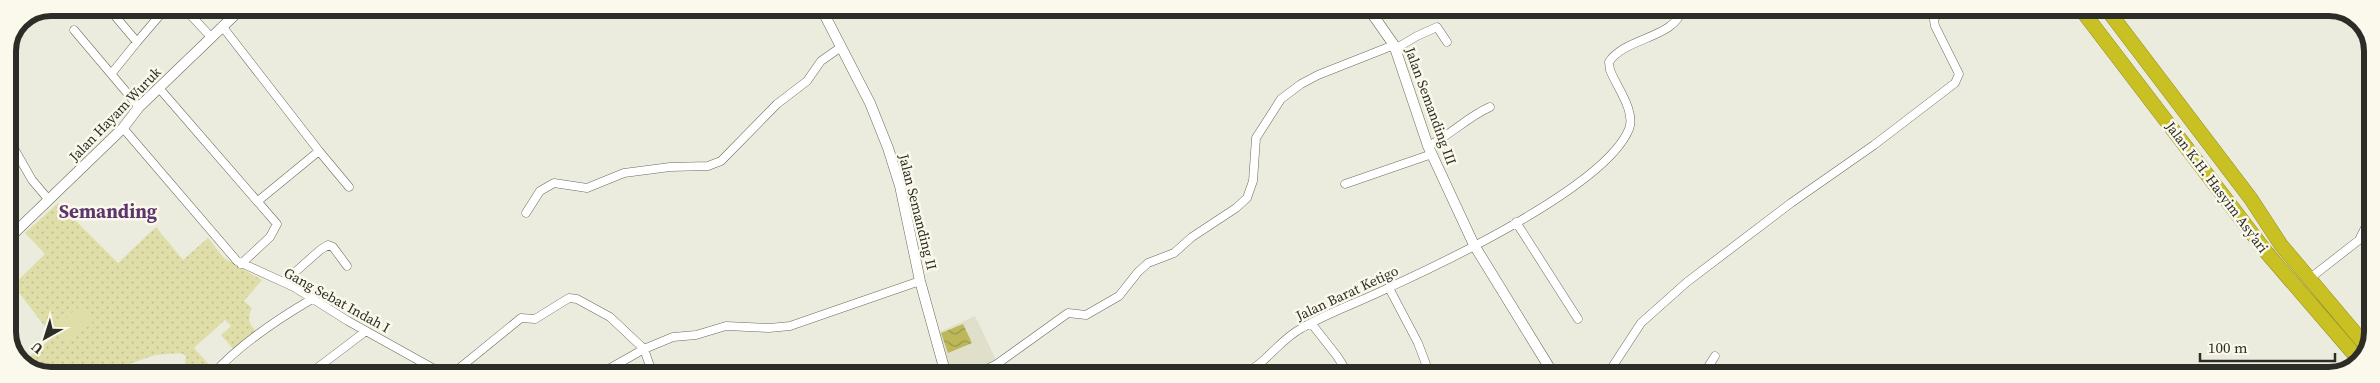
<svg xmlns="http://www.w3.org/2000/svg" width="2380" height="383" font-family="'Source Serif 4',serif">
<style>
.built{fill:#e0e0ca}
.grass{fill:url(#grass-dots)}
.garden{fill:#e0dea8}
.water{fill:url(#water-waves)}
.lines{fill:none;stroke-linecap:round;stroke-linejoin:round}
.street-casing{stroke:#6b6b5e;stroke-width:9}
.secondary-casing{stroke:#6b6b5e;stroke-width:11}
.highway-casing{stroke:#928d25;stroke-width:15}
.street{stroke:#fff;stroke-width:8}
.secondary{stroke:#fff;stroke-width:10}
.highway{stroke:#c9c124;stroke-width:14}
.labels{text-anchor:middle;stroke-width:5;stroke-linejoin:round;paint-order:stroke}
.street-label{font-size:14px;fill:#2d2d27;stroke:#faf9eb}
.district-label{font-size:19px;font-weight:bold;fill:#5e356c;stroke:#faf9eb}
.rim{fill:none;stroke:#2d2d27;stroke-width:6}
</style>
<defs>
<pattern id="grass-dots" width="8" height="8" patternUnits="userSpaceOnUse" patternTransform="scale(1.25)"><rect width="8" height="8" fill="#e0dea8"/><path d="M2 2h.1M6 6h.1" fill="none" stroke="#c0bf91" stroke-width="1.8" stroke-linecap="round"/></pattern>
<pattern id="water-waves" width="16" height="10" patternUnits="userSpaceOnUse" patternTransform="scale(1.25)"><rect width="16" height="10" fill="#bcb85a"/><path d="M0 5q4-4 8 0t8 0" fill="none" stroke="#99964a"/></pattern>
</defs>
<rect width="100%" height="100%" fill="#ececde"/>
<!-- built -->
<path class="built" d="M975,316L997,362L969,375H949L939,332Z"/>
<!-- grass -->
<path class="grass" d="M58,203L118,263L156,227L183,260L208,238L224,258L262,280L244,301L252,308C246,320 250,326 259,334L235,351L221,335L231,326L225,320L194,348L214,370L209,375H161L185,364L186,356L180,353L155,355L132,363L109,375H45L25,365L23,362L53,337L13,285L45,254L25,233Z"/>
<!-- garden -->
<path class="garden" d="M80,306L93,322L68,343L55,327Z"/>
<!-- water -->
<path class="water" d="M963,324L972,343L948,353L941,333Z"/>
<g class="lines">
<defs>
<path id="street" d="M184,8L211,37
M110,10L137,42L112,73
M222,26L319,151L349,187
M74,30L139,107
M137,42L166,8
M1395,49L1417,36L1437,27L1447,42
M159,88L277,224L270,237L241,264
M123,128L237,261L294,287L348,321L445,375
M8,138L32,180L49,200
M1428,146C1451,135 1467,117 1490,107
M1345,184L1432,154
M258,201L319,151
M526,213L540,191L554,183L587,188L624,173L670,167L708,166L721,161L777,104L807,81L821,61L841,47
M1516,222L1578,319
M2309,279L2359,240L2372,214
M284,282L320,250L328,245L333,247L347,266
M1389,288L1418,343L1430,375
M1311,323L1337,356L1349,375
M212,375C240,344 276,320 312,299
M308,375L366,331
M451,375L521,318L535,319L569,298L577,299L610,317L644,349L598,375
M653,375L644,349L673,337L696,335L726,326L769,328L790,326L920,281
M974,375L997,364L1068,313L1086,315L1119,296L1138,272L1148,263L1174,253L1192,237L1236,208L1247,198L1253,181L1256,138L1281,99L1301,84L1318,75L1394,45
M1239,375C1265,367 1278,340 1302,328C1329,312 1360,302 1388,288C1445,262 1606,186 1629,129C1636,111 1616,86 1610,70L1609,62C1625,37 1677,38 1682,8
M1607,375L1641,323L1687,282L1791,203L1874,145L1955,83L1959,74L1935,26L1934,20L1940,8
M1703,375L1715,356"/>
<path id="secondary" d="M821,8L870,103L888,148L900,186L920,281L946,375
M1368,8L1394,45L1428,146L1474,245L1554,375
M8,239L123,128L139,107L242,8"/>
<path id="highway" d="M2080,8L2267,253L2360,361
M2106,8L2251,199L2281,245L2367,347"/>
</defs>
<!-- street casing -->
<use href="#street" class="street-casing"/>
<!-- secondary casing -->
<use href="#secondary" class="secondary-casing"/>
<!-- highway casing -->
<use href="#highway" class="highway-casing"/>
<!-- street -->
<use href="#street" class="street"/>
<!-- secondary -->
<use href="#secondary" class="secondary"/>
<!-- highway -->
<use href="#highway" class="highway"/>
</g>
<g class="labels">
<!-- street labels -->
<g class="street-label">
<text transform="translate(1431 106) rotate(70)" y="5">Jalan Semanding III</text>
<text transform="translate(115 114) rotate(-46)" y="5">Jalan Hayam Wuruk</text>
<text transform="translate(2217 187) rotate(53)" y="5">Jalan K.H. Hasyim Asy'ari</text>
<text transform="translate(918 212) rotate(76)" y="5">Jalan Semanding II</text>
<text transform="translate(1347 293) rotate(-25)" y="5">Jalan Barat Ketigo</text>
<text transform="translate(337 300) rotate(29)" y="5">Gang Sebat Indah I</text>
</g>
<!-- district labels -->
<g class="district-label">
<text x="108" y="218">Semanding</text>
</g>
</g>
<!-- crop -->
<path d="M0 0H2380V383H0ZM51 16H2329A35 35 0 0 1 2364 51V332A35 35 0 0 1 2329 367H51A35 35 0 0 1 16 332V51A35 35 0 0 1 51 16Z" fill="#faf9eb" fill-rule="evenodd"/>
<path class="rim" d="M51 16H2329A35 35 0 0 1 2364 51V332A35 35 0 0 1 2329 367H51A35 35 0 0 1 16 332V51A35 35 0 0 1 51 16Z"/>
<!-- north arrow -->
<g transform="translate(45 338) rotate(219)" stroke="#faf9eb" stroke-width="4" paint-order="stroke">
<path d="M0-4L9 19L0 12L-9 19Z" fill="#2d2d27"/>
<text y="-8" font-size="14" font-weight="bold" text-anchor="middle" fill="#2d2d27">U</text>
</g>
<!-- scale -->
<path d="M2200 353v8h135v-8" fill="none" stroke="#2d2d27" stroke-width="2.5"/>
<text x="2208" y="353" font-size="15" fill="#2d2d27" stroke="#faf9eb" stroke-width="4" paint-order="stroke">100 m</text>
</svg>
